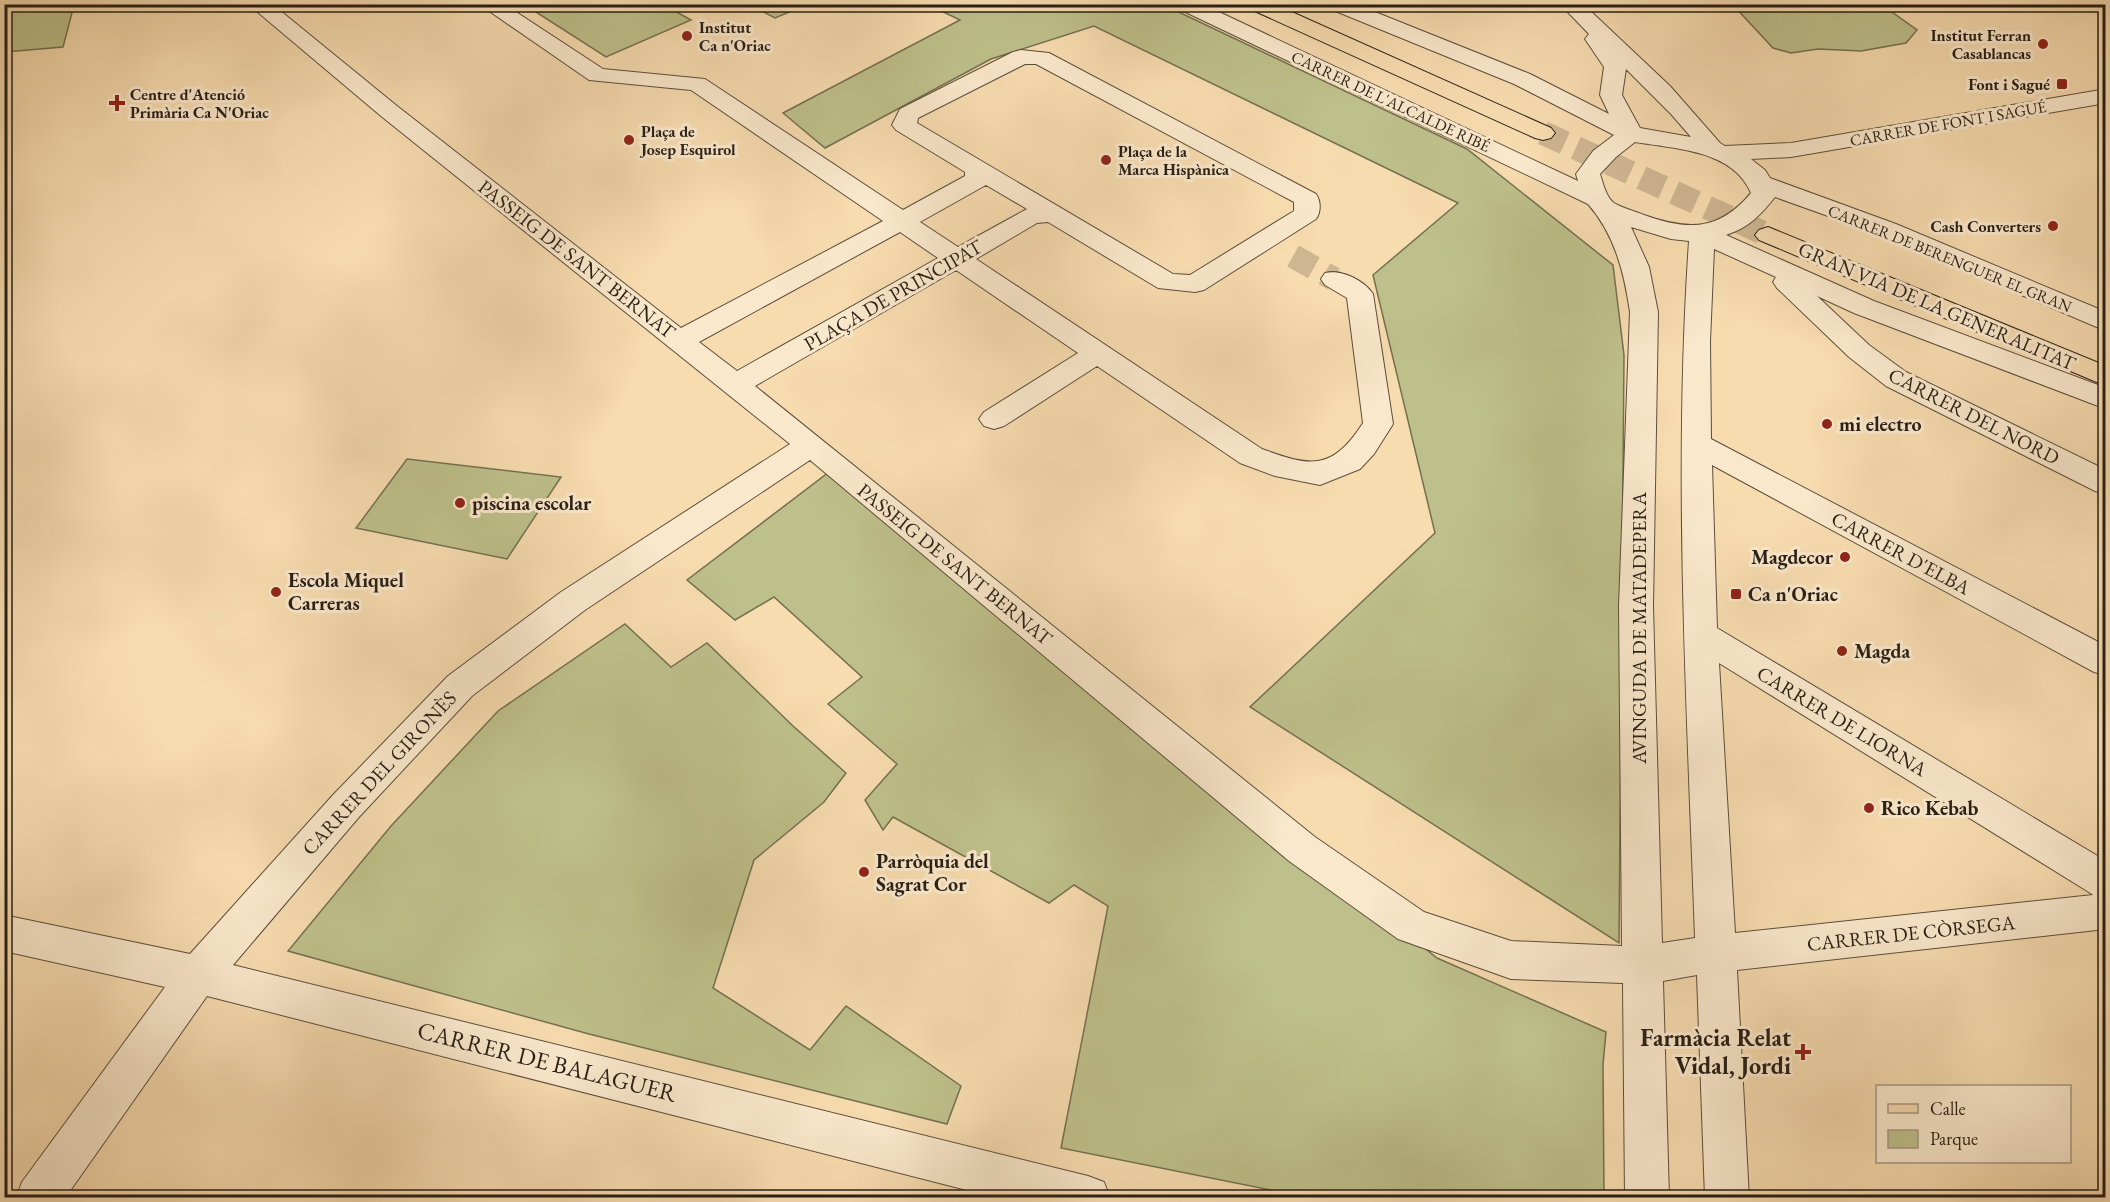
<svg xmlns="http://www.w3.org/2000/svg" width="2110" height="1202" font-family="'EB Garamond',serif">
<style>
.green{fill:#bec08b;stroke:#747050;stroke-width:1.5}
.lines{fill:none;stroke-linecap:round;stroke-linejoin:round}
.minor-tunnel{stroke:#ceb691;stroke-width:24;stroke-dasharray:24 12;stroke-linecap:butt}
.major-tunnel{stroke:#ceb691;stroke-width:24;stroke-dasharray:24 12;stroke-linecap:butt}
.minor-casing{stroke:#5c4e3c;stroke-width:2}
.major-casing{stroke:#291f15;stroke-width:2}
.minor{fill:#fae8cc;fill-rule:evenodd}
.major{fill:#f7dcb0;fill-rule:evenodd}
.poi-dot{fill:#8f2418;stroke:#fae8cc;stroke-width:2}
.labels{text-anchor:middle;stroke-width:6;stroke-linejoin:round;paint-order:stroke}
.far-poi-label{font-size:16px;font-weight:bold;fill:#291f15;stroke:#fae8cc;text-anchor:start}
.far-street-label{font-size:16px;fill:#291f15;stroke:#fae8cc}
.street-label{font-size:20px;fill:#291f15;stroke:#fae8cc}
.poi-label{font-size:20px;font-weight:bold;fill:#291f15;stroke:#fae8cc;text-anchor:start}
.near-poi-label{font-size:24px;font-weight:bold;fill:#291f15;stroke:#fae8cc;text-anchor:end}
.near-street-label{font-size:24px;fill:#291f15;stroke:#fae8cc}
</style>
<rect width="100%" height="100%" fill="#f7dcb0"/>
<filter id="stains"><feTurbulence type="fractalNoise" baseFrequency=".00333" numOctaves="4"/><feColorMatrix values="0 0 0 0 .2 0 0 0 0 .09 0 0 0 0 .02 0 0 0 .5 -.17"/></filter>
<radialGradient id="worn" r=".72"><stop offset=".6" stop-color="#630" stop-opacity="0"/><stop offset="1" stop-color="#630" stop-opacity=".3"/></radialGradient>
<!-- green -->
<path class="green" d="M5,4L74,5L63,47L5,52Z
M525,5H664L691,20L606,57Z
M750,5H806L775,18Z
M929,5H1164L1467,149L1613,265L1624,355L1619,943L1250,707L1435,533L1373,275L1458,203L1094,26L991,59L825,148L783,113L960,20Z
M1733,5H1882L1917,30L1906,43L1861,51L1818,49L1791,53L1773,48Z
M407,459L561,477L507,559L356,528Z
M837,466L1437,958L1606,1032L1603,1065L1604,1197H1306L1061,1148L1108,906L1074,885L1049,903L893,817L883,830L865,800L897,764L828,704L862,677L774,597L735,620L687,580Z
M625,624L671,667L707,643L793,726L846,773L824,802L754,860L713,988L810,1050L846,1006L961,1086L947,1124L589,1034L288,951L391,826L498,711Z"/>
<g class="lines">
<!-- minor-tunnel -->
<path class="minor-tunnel" d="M1293,256L1334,279"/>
<!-- major-tunnel -->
<path class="major-tunnel" d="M1543,133L1768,235"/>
<defs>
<path id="minor" d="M248,4H272L397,106L681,328L883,221L691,90L589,80L479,4H504L603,69L705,79L903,210L965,176V172L896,130L892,125L900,109L1013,52L1021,50L1049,53L1316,194C1321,201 1321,212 1316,219L1204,290L1195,292L1158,288L1048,222L1037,223L976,259L1262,449C1311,467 1332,471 1363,423L1347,298L1325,285L1321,279L1325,273C1341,269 1364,280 1373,294L1393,424L1374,454L1360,469L1320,485L1275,476L1240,463L1097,366L1004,426L994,429L984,426L979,419L984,412L1078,353L956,270L755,386L1315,837L1424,912L1511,941L1622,946L1619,606L1630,312C1624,272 1615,235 1588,204L1177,8L1174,4H1202L1578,181L1576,174L1593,151L1614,135L1514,84L1328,8L1325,4H1355L1530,74L1609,114L1600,95L1604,67L1585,39L1589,34L1560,4H1583L1670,86L1720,143L1725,146L1791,143L2106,89V103L1791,157L1751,159L1765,170L1770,178L1896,224L2106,312V331L1878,234L1775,197C1761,215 1748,228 1726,235L1874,301L2106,388V409L1854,313L1817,296L1869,345L1906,372L2106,470V494L2095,491L1886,386L1849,357L1777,288L1773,282L1776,277L1714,249L1710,341L1711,439L2106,646V675L2094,672L1712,465L1717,628L2106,861V929L1737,970L1749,1198H1705L1697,975L1663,981L1669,1198H1625L1623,983L1511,979L1398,939L1289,861L810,460L585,610L472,696L359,817L233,965L1088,1176L1104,1182L1110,1198H998L207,996L65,1198H16L22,1182L165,987L4,951V915L190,954L333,795L448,676L561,592L790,444L381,116ZM1025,64H1036L1294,202V211L1190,275L1173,274L917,123L918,118ZM1626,69L1671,114L1691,137L1640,128L1622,95ZM1635,142C1676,149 1733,150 1751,193C1719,231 1689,231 1644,215C1635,211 1622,208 1614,203C1606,197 1603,183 1600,174L1616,157ZM986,185L1027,209L958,247L920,222ZM1631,227L1671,239L1689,241C1673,473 1687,706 1695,938L1662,943L1653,606L1658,312L1649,267ZM900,232L938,258L737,371L699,342ZM1719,663L2092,894L2093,895L1735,933Z"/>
<path id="major" d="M1245,4H1274L1551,128L1555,133L1551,138L1543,140L1535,138L1248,8Z
M1768,227L2106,366V386L1759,240L1755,235L1759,230Z"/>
</defs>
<!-- minor casing -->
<use href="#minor" class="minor-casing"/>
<!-- major casing -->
<use href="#major" class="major-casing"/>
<!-- minor -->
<use href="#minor" class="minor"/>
<!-- major -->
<use href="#major" class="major"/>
</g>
<!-- markers -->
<g class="poi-dot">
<circle cx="687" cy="36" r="6"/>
<circle cx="2043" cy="44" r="6"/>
<rect x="2056" y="78" width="12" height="12" rx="3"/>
<path d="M114 94h6v6h6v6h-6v6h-6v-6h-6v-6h6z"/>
<circle cx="629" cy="140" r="6"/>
<circle cx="1106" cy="160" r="6"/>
<circle cx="2053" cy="226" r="6"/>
<circle cx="1827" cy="424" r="6"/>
<circle cx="460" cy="503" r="6"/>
<circle cx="1845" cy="557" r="6"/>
<circle cx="276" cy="592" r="6"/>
<rect x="1730" y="588" width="12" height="12" rx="3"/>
<circle cx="1842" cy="651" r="6"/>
<circle cx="1869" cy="808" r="6"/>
<circle cx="864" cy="872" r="6"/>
<path d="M1800 1043h6v6h6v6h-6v6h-6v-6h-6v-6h6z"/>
</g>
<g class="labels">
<!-- far-poi labels -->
<g class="far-poi-label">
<text x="699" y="33">Institut<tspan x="699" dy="18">Ca n'Oriac</tspan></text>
<text x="2031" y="41" text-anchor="end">Institut Ferran<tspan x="2031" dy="18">Casablancas</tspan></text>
<text x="2050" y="90" text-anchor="end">Font i Sagué</text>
<text x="130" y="100">Centre d'Atenció<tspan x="130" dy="18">Primària Ca N'Oriac</tspan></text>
<text x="641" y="137">Plaça de<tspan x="641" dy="18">Josep Esquirol</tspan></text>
<text x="1118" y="157">Plaça de la<tspan x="1118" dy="18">Marca Hispànica</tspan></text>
<text x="2041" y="232" text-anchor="end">Cash Converters</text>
</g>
<!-- far-street labels -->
<g class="far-street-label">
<text transform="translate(1391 101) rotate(25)" y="6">CARRER DE L'ALCALDE RIBÉ</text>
<text transform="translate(1948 123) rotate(-10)" y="6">CARRER DE FONT I SAGUÉ</text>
<text transform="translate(1950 258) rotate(22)" y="6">CARRER DE BERENGUER EL GRAN</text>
</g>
<!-- street labels -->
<g class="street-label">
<text transform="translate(577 259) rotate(38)" y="7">PASSEIG DE SANT BERNAT</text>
<text transform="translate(893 295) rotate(-30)" y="7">PLAÇA DE PRINCIPAT</text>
<text transform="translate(1937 306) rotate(23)" y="7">GRAN VIA DE LA GENERALITAT</text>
<text transform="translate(1974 416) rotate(27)" y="7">CARRER DEL NORD</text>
<text transform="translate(1901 553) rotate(28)" y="7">CARRER D'ELBA</text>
<text transform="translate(955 564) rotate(39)" y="7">PASSEIG DE SANT BERNAT</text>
<text transform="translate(1639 628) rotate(-90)" y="7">AVINGUDA DE MATADEPERA</text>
<text transform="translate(1842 721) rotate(31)" y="7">CARRER DE LIORNA</text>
<text transform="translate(379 773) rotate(-47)" y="7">CARRER DEL GIRONÈS</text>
<text transform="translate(1911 933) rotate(-6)" y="7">CARRER DE CÒRSEGA</text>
</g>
<!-- poi labels -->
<g class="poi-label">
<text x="1839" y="431">mi electro</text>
<text x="472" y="510">piscina escolar</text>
<text x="1833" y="564" text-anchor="end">Magdecor</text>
<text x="288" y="587">Escola Miquel<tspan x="288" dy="23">Carreras</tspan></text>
<text x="1748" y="601">Ca n'Oriac</text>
<text x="1854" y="658">Magda</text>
<text x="1881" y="815">Rico Kebab</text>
<text x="876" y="868">Parròquia del<tspan x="876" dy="23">Sagrat Cor</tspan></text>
</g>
<!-- near-poi labels -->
<g class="near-poi-label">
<text x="1791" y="1046">Farmàcia Relat<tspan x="1791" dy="28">Vidal, Jordi</tspan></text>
</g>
<!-- near-street labels -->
<g class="near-street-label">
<text transform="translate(547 1062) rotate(14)" y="8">CARRER DE BALAGUER</text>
</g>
</g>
<!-- margin -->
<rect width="2110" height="1202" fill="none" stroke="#f7dcb0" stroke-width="24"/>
<rect x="6" y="6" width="2098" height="1190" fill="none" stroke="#291f15" stroke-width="3"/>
<rect x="12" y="12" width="2086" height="1178" fill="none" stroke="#291f15" stroke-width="1.5"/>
<!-- legend -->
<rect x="1876" y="1085" width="195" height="78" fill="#fae8cc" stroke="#a69883" stroke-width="1.5"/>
<rect x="1888" y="1104" width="30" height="9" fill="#f7dcb0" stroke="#a69883" stroke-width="1.5"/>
<text x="1930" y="1115" font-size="18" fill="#291f15">Calle</text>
<rect x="1888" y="1130" width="30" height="18" fill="#bec08b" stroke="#a69883" stroke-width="1.5"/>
<text x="1930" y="1145" font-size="18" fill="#291f15">Parque</text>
<rect width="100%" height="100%" filter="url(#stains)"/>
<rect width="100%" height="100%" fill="url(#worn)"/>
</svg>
